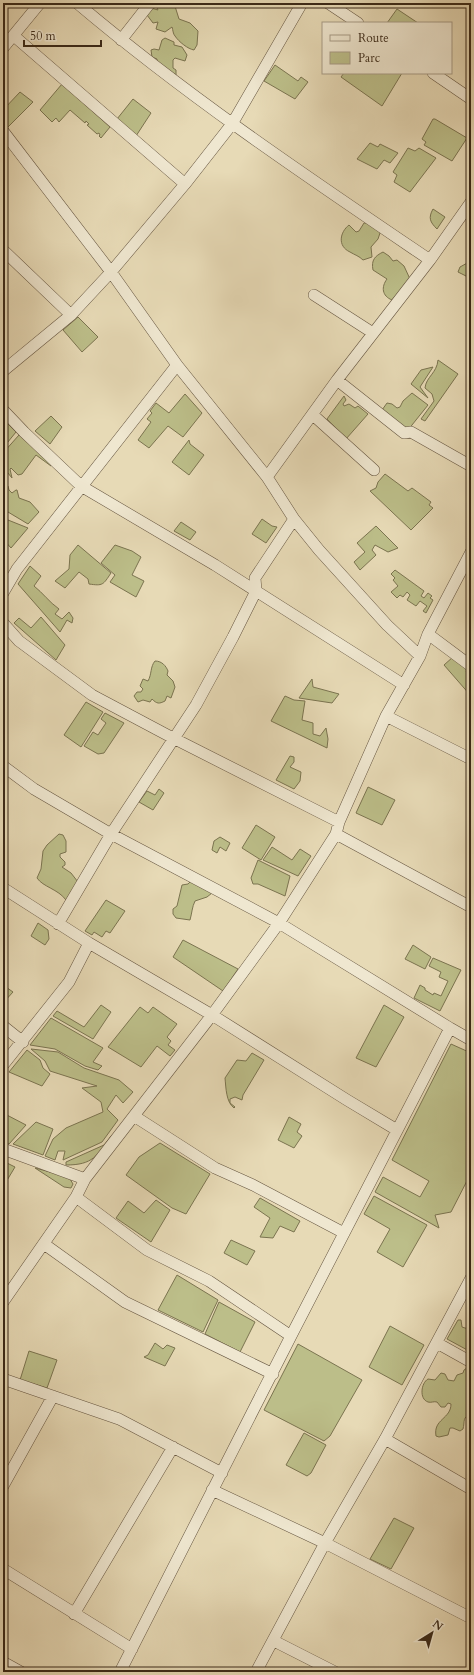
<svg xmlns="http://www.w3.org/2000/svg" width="474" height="1675" font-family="Cardo,serif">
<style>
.green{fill:#bcbe89;stroke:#7b7450}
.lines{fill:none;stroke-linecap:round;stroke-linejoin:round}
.minor-casing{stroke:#655540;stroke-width:12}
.minor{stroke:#efe7d0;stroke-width:11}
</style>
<rect width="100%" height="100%" fill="#e7dab6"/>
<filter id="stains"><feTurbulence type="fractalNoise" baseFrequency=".005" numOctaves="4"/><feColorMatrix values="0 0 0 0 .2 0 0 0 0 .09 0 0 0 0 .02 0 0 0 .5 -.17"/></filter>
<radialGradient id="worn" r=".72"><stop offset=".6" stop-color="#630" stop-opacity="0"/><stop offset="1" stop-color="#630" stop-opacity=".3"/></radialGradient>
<!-- green -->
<path class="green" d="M156,3H174L179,19L190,23L198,31L197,45L194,50C188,49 179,42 175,36C173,34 173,30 172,27L165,32L156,29L158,22L153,23L147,15L151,8L158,10L155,4Z
M397,9L418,23H387Z
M165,38L174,42V45L182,47L187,55L185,61L175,58L173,60V68L176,70V75L157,64V59L152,57L151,50L154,49L159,50L162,40Z
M275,65L298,81L301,77L308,82L295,99L264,81Z
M344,73H402L382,106L341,77Z
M62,84L110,127L101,138L99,136L100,135L99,133L97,134L87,125L89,124L86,121L85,123L70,110L59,122L56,118L52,122L40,110Z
M20,92L33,102L8,127L3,120V110Z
M133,99L151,113L136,136L117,119Z
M433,119H435L467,138L452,161L424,145L426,142L422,139Z
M370,143L378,147L380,144L398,153L390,163L384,160L377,169L357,159Z
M408,148L415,151L419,148L436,158L410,192L394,182L397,175L393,172Z
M433,209L445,217L437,229C430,222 428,218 433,209Z
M364,223H371L380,233L378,239L371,247L372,257L363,260C359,256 355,255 350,252C337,246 340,232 349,225L356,232L359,231Z
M383,252L389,256L393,261L397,260L404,266L410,279L392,300C382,296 381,287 387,279L373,270C371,260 375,256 383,252Z
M469,262L471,263V282L466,276L458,272L460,267Z
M78,317L98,337L82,352L63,330Z
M438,360L458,374L425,421L421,419L434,401L432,394L425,388C426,377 437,373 438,360Z
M433,367L420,387L428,398L411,384L421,370Z
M412,393L428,405L408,430L382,410L387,403L392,404L397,408L400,407L403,401Z
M185,394L202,413L183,437L168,426L149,448L138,440L151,422L147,419L152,413L150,411L156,403L169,413Z
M344,396L346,400L343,404L344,406L349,404L355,408L358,406L368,414L346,439L327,419Z
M51,416L62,427L50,444L35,431Z
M3,419L16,432L3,448Z
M19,435L52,464L51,466L36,455L22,474L18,475L11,468L10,469L12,478L3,467V453Z
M189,440L190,444L204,455L189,475L172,462Z
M385,474L408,491L412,488L431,502L429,505L433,508L411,530L370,491L376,488L378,482Z
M6,486H8L9,490L12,493L16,490H17L19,498L30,502L39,512L28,524L3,509V489Z
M3,518L28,528L11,548L3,539Z
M262,519L272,526L277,527L266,543L252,534Z
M181,522L196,532L190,540L174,531Z
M376,526L398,548L388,552L375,545L372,550L376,555L360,570L354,562L365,552L357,543Z
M78,545L111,573C103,585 103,586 89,584L88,579L79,572L65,588L55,581L69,569L70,555Z
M115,545L132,551L141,557L132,575L144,581L136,597L110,582L115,575L101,563Z
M30,566L41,576L34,586C43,593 49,602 59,609L55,614L62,619L69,612L73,618L72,623L67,620L60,632L18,584Z
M395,570L424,591L421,596L424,598L428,593L432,596L430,598L433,600L426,613L423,611L427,606L420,601L416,606L407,600L410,595L407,592L403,597L400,595L397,598L391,592L398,586L393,580L395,578L391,574Z
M41,617L65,645L56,660L14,623L19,618L31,628Z
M453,657L468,669L466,672L471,677V696L444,665Z
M155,661C162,661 166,666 168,671L167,675L173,681L175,687L171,698L167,696L165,701C159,704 157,704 152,699L150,702L143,700L138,702L134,696L137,692H141L143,689L140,686L143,679L148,681C152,674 150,667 155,661Z
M312,679L313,687L339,694L332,703L299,698Z
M285,696L294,700L305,701L302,720L313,723V734L320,736L326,728L328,739L327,748L271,721Z
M86,702L103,712L81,747L64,735Z
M105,713L124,723L104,753L98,754L84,746L93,732L98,735L106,723L101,719Z
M290,756L294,757V762L290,767L301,772L300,781L294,789L276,780Z
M368,787L395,800L382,825L356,813Z
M159,789L164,793L153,810L139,802L147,791L155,795Z
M256,825L275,837L261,860L242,848Z
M59,834L63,835L66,841V852L60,854V857L65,862V865L62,867L71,873L78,882L66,900C58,889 43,887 37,878L41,869L43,851L47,845Z
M220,837L230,843L226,851L220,847L217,853L212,850L214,841Z
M272,847L292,860L300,849L311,856L298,876L263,860Z
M258,860L290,876L285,896L258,884H253L251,878Z
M191,881L212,893L207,897L195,901C192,907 192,913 190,920L176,918L173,914V909L177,906L182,885L188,884Z
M106,900L125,911L110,933L106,931L102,937L94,932L92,935L85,931Z
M38,923L48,930L49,939L45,945L31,936Z
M183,940L238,969L223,991L173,957Z
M413,945L431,957L425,969L405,959Z
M433,958L461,970L440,1011L414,998L420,985L425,988V990L433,995L434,993L441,996L448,981L439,977L441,972L429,966Z
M3,985L13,992L3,1003Z
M101,1005L111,1012L93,1039L53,1016L57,1011L84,1027Z
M384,1005L404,1017L376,1067L356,1058Z
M140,1007L148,1013L153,1007L177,1024L167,1037L171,1041L168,1045L175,1050L170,1056L157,1046L141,1067L108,1047Z
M51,1018L103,1048L93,1062L102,1066L98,1070L85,1066L55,1049L30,1045Z
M451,1044L471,1053V1173L451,1212L435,1215L439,1228L375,1192L383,1177L420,1197L429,1181L392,1160Z
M31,1049L58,1052L84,1068L119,1080L133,1092L123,1103L116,1095L107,1109L118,1120L102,1142L63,1160L65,1151H58L55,1160L45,1156L53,1139L66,1128L103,1112L101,1102L82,1088L97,1086L50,1071L45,1061Z
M27,1050L40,1060L43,1068L50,1074L42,1086L9,1072Z
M252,1053L264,1060L243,1095L242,1100L235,1097L230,1099V1103L235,1107L234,1108C226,1102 226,1088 225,1078L237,1060L246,1061Z
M3,1113L26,1125L9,1144L3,1141Z
M289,1117L301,1124L297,1132L302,1136L294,1148L278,1140Z
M36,1122L53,1129L43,1155L13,1144Z
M112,1135C97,1156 93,1165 66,1165V1162L104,1145Z
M160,1143L210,1174L186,1214L172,1208L126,1175L139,1157Z
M3,1161L15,1167L3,1187Z
M35,1168L62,1175L70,1179L73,1184L71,1188L64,1187Z
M374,1196L427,1225L403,1267L377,1252L390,1229L364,1214Z
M260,1198L300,1221L294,1232L280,1226L273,1238L260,1237L270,1218L254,1207Z
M156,1200L170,1210L151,1242L116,1218L128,1201L144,1213Z
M231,1240L255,1251L247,1265L224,1253Z
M177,1275L218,1300L203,1332L158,1310Z
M219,1302L255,1322L240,1352L205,1334Z
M458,1320H461L462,1327L471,1330V1352L447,1339Z
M390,1326L424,1345L402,1385L369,1367Z
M155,1343L163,1349L167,1345L175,1348L165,1366L144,1357L148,1355Z
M298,1344L362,1380L330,1436L324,1441L264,1410Z
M29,1351L57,1360L47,1388L20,1380Z
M471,1365V1415C462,1416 465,1422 463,1429L460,1431L453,1428H450L448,1435L439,1437L436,1436C433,1419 451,1419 451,1404L448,1403L445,1407H441L437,1402C434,1401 431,1403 428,1402C419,1399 421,1383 428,1379L435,1380L441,1373L445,1374L448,1380L454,1381L457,1375L463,1373L464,1370Z
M304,1433L326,1445L311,1473L307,1476L286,1465Z
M394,1518L414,1528L391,1569L370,1559Z"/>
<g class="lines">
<defs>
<path id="minor" d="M77,3C188,97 309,178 430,260
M328,3L358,23
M14,36L185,184
M121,40L150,3
M3,48L40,3
M433,73L471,99
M3,131L111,272L177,365L267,477L294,519L319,550L387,625L420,656
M3,250L71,315
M314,295L373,333
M3,371L71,315L111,272L185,184L232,124L302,3
M337,380L404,433L411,432L471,466
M3,410L24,432L81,486L215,565L404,685
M313,415L374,470
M267,477L337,380L430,260L471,202
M3,593L17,569L177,365
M3,623L19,641L92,695L173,738L339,822
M428,634L471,666
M386,716L471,759
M3,766L34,789L111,834L279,923L450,1028L471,1040
M336,834L471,907
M3,888L89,943L212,1015L347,1100L397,1130
M58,924L111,834L196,705L233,637L256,591L255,578L294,519
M3,1026L23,1042
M3,1065L69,982L89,943
M134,1116L215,1168L253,1185L344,1233
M3,1149L85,1179
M76,1197L147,1250L209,1281L291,1336
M44,1244L125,1302L273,1374
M3,1302L76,1197L85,1179L212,1015L279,923L336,834L339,822L386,716L420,656L428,634L471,552
M437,1343L471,1362
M3,1379L119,1419L222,1473
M385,1439L471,1489
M3,1486L53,1396
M212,1490L325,1543L471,1618
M3,1569L132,1649
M74,1614L173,1447
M274,1641L335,1672
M3,1662L21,1672
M120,1672L291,1336L450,1028
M256,1672L325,1543L385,1439L471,1278"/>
</defs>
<!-- minor casing -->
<use href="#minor" class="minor-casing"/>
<!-- minor -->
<use href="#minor" class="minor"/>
</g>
<!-- margin -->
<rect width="474" height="1675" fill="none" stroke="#e7dab6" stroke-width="16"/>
<rect x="4" y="4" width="466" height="1667" fill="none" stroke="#3a2918" stroke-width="2"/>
<rect x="8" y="8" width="458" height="1659" fill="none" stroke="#3a2918"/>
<!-- legend -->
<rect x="322" y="22" width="130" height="52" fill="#efe7d0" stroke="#a79b86"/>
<rect x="330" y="35" width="20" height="6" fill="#efe7d0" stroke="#a79b86"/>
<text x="358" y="42" font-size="12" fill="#3a2918">Route</text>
<rect x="330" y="52" width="20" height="12" fill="#bcbe89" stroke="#a79b86"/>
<text x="358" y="62" font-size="12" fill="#3a2918">Parc</text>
<!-- north arrow -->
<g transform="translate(432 1633) rotate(37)" stroke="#efe7d0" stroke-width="3" paint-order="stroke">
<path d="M0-3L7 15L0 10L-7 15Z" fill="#3a2918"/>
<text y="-6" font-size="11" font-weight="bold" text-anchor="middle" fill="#3a2918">N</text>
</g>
<!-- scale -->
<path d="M24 40v6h77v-6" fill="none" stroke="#3a2918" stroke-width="2"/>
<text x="30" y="40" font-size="12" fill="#3a2918" stroke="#efe7d0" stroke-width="3" paint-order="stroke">50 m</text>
<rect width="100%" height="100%" filter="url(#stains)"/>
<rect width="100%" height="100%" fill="url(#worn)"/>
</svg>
